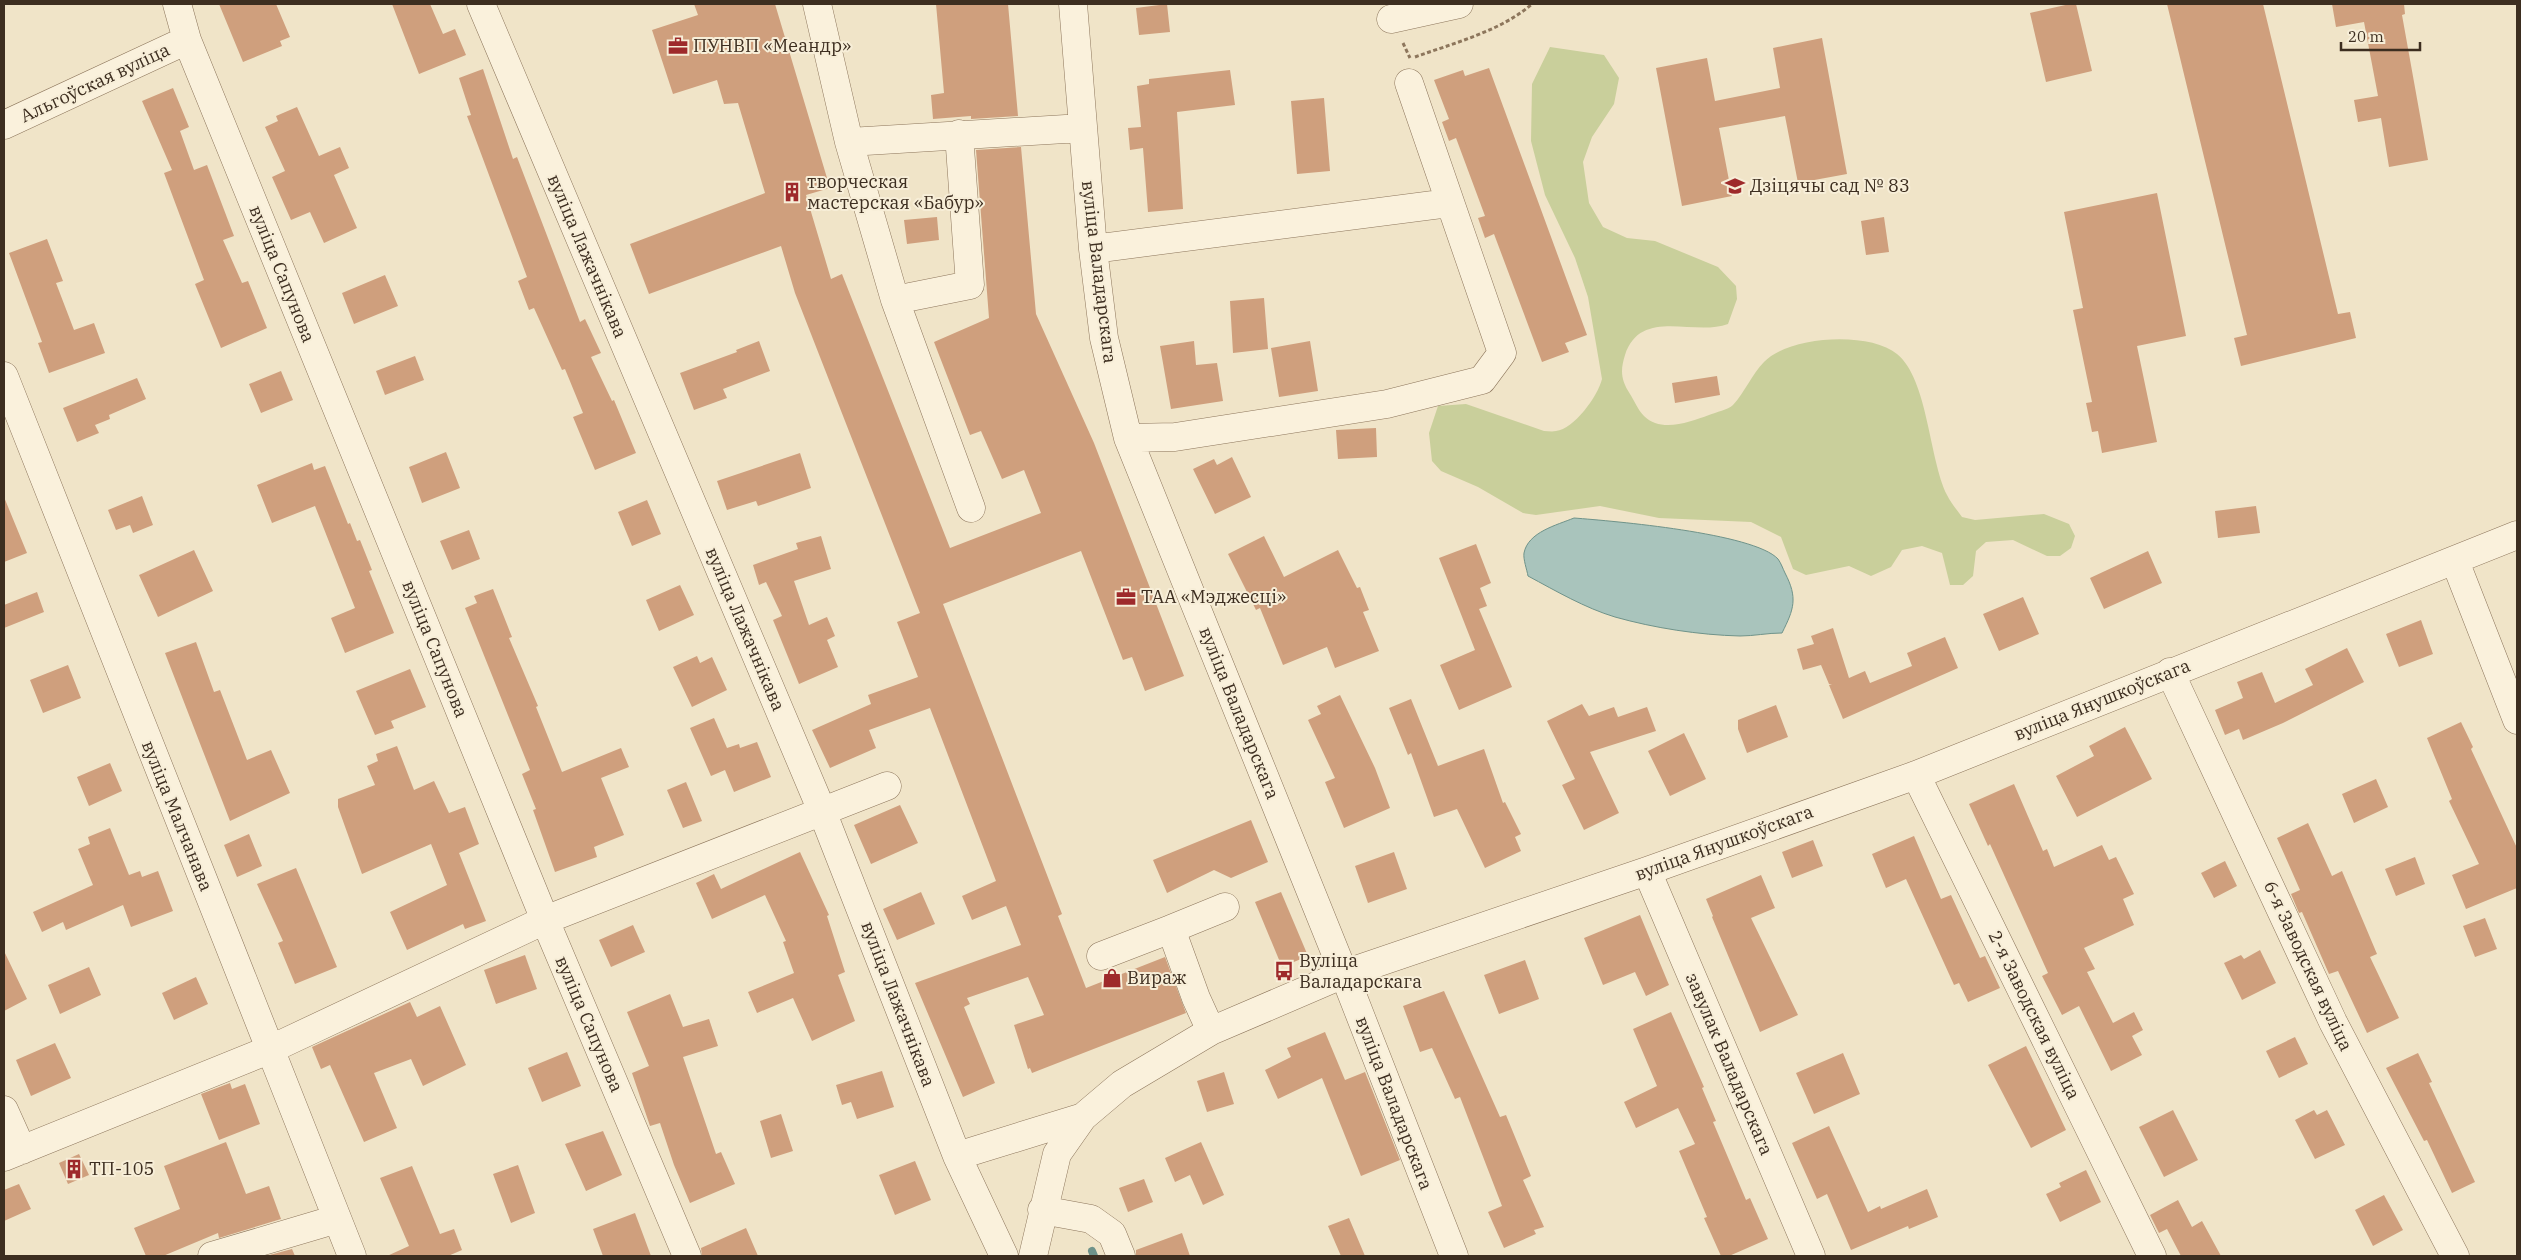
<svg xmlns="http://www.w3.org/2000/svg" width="2521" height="1260" font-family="'IBM Plex Serif',serif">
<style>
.green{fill:#c9cf9b}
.water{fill:#a9c4bc;stroke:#6f938a}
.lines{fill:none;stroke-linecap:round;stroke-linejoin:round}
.stream{stroke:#6f938a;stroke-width:8}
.building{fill:#cf9f7d}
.minor-casing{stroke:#8d765c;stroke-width:29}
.path{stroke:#8d765c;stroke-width:3;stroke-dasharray:4 2.5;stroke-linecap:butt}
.minor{stroke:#faf1dc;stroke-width:28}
.labels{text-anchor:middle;stroke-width:4;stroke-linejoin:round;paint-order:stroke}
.poi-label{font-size:18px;fill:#3d2e20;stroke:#f7eed8;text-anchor:start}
.street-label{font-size:18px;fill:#3d2e20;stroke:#f7eed8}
</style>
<rect width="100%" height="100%" fill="#f0e4c8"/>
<!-- green -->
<path class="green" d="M1550,47L1604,55L1619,78L1614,104L1592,137L1583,162L1589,203L1603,227L1627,238L1655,241L1718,267L1736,286L1737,299L1728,324C1694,337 1641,307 1625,355C1620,371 1621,380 1630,394C1634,400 1638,410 1644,416C1661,433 1690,422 1709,415C1716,412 1728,410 1733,405C1745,392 1752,374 1764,362C1789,336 1869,331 1897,354C1928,379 1929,459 1947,495C1951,503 1957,510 1962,517L1975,520L2044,514L2069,524L2075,536L2071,548L2060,556H2047L2013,540L1986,542L1976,551L1973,576L1963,585H1950L1942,553L1922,546L1902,550L1891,567L1871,576L1849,566L1806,575L1793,569L1781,537L1751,522L1659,518L1600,506L1536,515L1523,513L1478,487L1441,471L1432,461L1429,433L1438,406L1466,404L1544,431C1548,431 1552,432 1556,431C1574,429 1598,396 1602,379L1588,297L1575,258L1545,195L1531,141L1532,84Z"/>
<!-- water -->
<path class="water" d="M1574,518C1613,521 1754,533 1778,559C1781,563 1783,569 1785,573C1798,598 1794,609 1782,633C1767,633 1754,636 1740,636C1699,635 1654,628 1615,617C1585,608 1556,591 1528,576C1527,570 1523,559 1524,553C1528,532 1557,525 1574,518Z"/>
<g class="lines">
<!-- stream -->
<path class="stream" d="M1092,1251L1094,1256"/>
</g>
<!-- building -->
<path class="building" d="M219,4H276L290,37L280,41L282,46L243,62Z
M392,4H430L443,34L455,29L466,55L419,74Z
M694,4H775L830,188L806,195L831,279L842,274L950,548L1041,513L1024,470L1002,479L981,431L970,435L934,342L989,318L976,150L1021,147L1036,314L1094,443L1184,676L1145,691L1132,657L1123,660L1081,551L943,604L1062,914L1058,916L1086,988L1165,957L1186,1013L1032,1073L1030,1068L1028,1069L1014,1025L1044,1015L1028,977L967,998L970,1004L964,1007L995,1083L963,1097L915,983L1021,945L1006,906L972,920L962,896L996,881L930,708L869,730L876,748L830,768L812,730L871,704L868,695L918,677L897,622L920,613L795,293L781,246L649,294L630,244L765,193L738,103L724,104L717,80L673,94L652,30L698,15Z
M936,4H1008L1018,116L971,119V116L933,119L931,95L944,93Z
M1167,4L1170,32L1139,35L1136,8Z
M2070,4H2076L2092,71L2046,82L2030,13Z
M2167,4H2263L2338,314L2350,312L2356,338L2241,366L2234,338L2247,335Z
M2332,4H2404L2405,14L2402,15L2428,160L2389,167L2381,118L2358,122L2354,100L2378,96L2364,22L2336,27Z
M1822,38L1847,174L1798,183L1785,116L1719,128L1732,196L1682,206L1656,68L1707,58L1715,101L1780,88L1773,48Z
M1489,68L1587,335L1565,343L1569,352L1542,362L1494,234L1485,238L1478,218L1485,216L1456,138L1449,141L1442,122L1449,119L1434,80L1463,70L1465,76Z
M483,69L513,159L517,157L580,322L585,319L601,353L591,357L612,401L614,400L636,453L595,470L573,417L583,413L565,369L562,370L534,308L529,310L518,281L527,277L467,116L471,115L459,78Z
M1230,70L1235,105L1177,112L1183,209L1148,212L1143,148L1130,150L1128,128L1141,127L1137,86L1149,84V79Z
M173,88L189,127L180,131L194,170L207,165L234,236L223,240L242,283L248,281L267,328L221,348L195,284L204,280L164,173L172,170L142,101Z
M1324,98L1330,171L1297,174L1291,101Z
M297,107L319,156L340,147L349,168L334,175L357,228L324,243L310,212L291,220L272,177L285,171L265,127L278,121L276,116Z
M2157,193L2186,336L2137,346L2157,442L2102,453L2098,431L2092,432L2086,403L2092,402L2073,310L2083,308L2064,212Z
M937,217L939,240L907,244L904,220Z
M1884,217L1889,252L1866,255L1861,221Z
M47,239L63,281L56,283L74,330L94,323L105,353L49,373L38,343L42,342L9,253Z
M385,275L398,306L354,324L342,293Z
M1264,298L1268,349L1233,353L1230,301Z
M759,341L770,371L723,389L727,398L694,410L680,373L737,352L736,350Z
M1194,341L1196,365L1217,363L1223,401L1171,409L1160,346Z
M1310,341L1318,391L1279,397L1271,348Z
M415,356L424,380L385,395L376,371Z
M281,371L293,400L261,413L249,384Z
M1717,376L1720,395L1675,403L1672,383Z
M137,378L146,399L109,415L110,419L95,425L99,433L77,442L63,408Z
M1376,428L1377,457L1338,459L1336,430Z
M446,452L460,488L422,503L409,467Z
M800,453L811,488L758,506L756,501L727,510L717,481Z
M1232,457L1251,497L1215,514L1193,469L1214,459L1217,465Z
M312,463L314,470L325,466L348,524L350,523L357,541L360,540L372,570L369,571L394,633L345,653L331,618L355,608L315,506L272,523L257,485Z
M142,496L153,525L133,533L130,525L116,530L108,510Z
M4,497L27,553L4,562Z
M647,500L661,534L632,546L618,512Z
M2256,506L2260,533L2218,538L2215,511Z
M469,530L480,559L452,570L440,541Z
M821,536L831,569L794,581L809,625L827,617L835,636L827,640L838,667L799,684L773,620L782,616L766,582L759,585L753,565L798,549L796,543Z
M1264,536L1284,577L1338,550L1357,588L1360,587L1369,610L1363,612L1379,651L1335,668L1327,647L1283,665L1260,608L1256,610L1228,554Z
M1476,544L1491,583L1480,588L1487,606L1479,609L1512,687L1459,710L1440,665L1475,650L1439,558Z
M194,550L213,591L158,617L139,575Z
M2148,551L2162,583L2104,609L2090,578Z
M680,585L694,615L659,631L646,600Z
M493,589L512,637L509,638L538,706L536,707L562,772L621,748L629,767L601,778L624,835L594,847L597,857L555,872L533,810L536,809L522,774L530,770L465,608L477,603L474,596Z
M37,592L44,612L4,628V605Z
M2023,597L2039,634L1999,651L1983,614Z
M2421,620L2433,654L2399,667L2386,634Z
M1833,628L1849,678L1865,671L1870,683L1912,666L1907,653L1945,637L1958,668L1843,719L1829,685L1832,684H1829L1821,665L1803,670L1797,649L1814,644L1811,636Z
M196,642L214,692L220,690L247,760L271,750L290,793L230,821L165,653Z
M2347,648L2364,682L2283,723L2243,740L2239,729L2225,735L2215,710L2243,698L2237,682L2262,672L2275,703L2313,685L2305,669Z
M697,656L700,663L712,657L727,690L692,707L673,667Z
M68,665L81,698L43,713L30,680Z
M410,669L426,707L391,721L394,728L375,735L356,691Z
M1340,695L1375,768L1390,808L1344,828L1325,782L1335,778L1308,720L1321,714L1317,706Z
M1411,699L1438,766L1484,749L1503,803L1505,802L1521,834L1515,837L1521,851L1485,868L1457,809L1434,817L1411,753L1408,755L1389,708Z
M1582,704L1589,716L1614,707L1618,717L1647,707L1656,731L1590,752L1619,813L1584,830L1562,785L1575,779L1547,721Z
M1776,705L1788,737L1747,753L1738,729V720Z
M714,718L727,748L739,744L740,748L757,742L771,777L734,792L725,770L711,776L690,728Z
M2461,722L2473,747L2471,749L2517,848V888L2466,909L2452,875L2479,864L2449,801L2452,799L2427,738Z
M2125,727L2152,779L2077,817L2056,776L2094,756L2089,746Z
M1684,733L1706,779L1670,796L1648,751Z
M397,746L414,790L434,781L449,813L465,807L479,844L459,853L486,921L465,929L463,924L407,950L390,912L447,885L431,844L362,874L338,807V799L375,785L367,766L378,761L376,754Z
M110,763L122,791L89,806L77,777Z
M2376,779L2388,807L2354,823L2342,794Z
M686,782L702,821L683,828L667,790Z
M2014,784L2043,851L2047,849L2054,867L2102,845L2109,860L2116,857L2134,894L2123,899L2134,925L2084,948L2095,969L2087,972L2113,1023L2134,1012L2143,1030L2132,1036L2142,1055L2111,1071L2079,1006L2062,1015L2042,976L2048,973L1990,844L1988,846L1969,804Z
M900,805L918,843L871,864L854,825Z
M1251,820L1268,862L1231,878L1214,870L1167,893L1153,860Z
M2308,823L2332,876L2342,871L2377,954L2370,957L2399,1018L2367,1033L2338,971L2329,974L2302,912L2299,913L2291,894L2300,890L2277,838Z
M110,828L129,875L140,871L142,877L158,871L173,911L131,927L123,905L66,930L63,922L42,932L33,912L93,885L78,849L90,844L88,837Z
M249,834L262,866L237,877L224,845Z
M1914,836L1941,899L1951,895L1980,958L1985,956L2000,988L1968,1002L1959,983L1954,985L1906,879L1886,888L1872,854Z
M1813,840L1823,866L1792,878L1782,852Z
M800,852L829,915L827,916L845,972L838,975L855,1021L812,1041L793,998L757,1013L748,992L794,973L783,942L786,941L765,895L712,919L696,883L714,874L721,889Z
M1394,852L1407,889L1368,903L1355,866Z
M2415,857L2425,884L2396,896L2385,869Z
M2225,861L2237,886L2214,898L2201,873Z
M296,868L337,967L295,984L278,943L283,941L257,884Z
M1761,875L1775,908L1751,918L1798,1015L1760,1032L1712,917L1713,916L1706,899Z
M921,892L935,924L897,940L883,909Z
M1281,892L1308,956L1282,967L1255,902Z
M1640,915L1669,985L1646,996L1635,972L1603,985L1584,938Z
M2485,918L2497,949L2475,957L2463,926Z
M633,925L645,952L611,967L599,940Z
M2260,950L2276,983L2242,1000L2224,963L2241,955L2244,959Z
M4,951L27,999L4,1011Z
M525,955L537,989L496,1004L484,970Z
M1525,960L1539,999L1499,1014L1484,975Z
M89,967L101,995L60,1014L48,985Z
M196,977L208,1004L174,1020L162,993Z
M1444,991L1500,1117L1506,1115L1531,1176L1523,1180L1544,1227L1534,1230L1536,1234L1504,1248L1488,1212L1502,1206L1460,1097L1455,1099L1432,1048L1420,1052L1403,1006Z
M670,994L683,1027L709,1019L718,1046L683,1057L716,1154L721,1152L735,1184L690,1203L674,1165L660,1123L650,1126L632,1073L649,1066L627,1012Z
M410,1002L417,1017L440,1006L466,1065L423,1086L411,1059L374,1073L397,1128L364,1142L330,1065L321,1069L312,1047Z
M1671,1012L1704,1087L1702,1088L1716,1121L1713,1122L1746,1200L1750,1198L1768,1239L1729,1256H1721L1704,1218L1707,1217L1679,1151L1695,1144L1678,1108L1636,1128L1624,1102L1657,1086L1633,1029Z
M1325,1032L1345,1080L1365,1072L1400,1160L1361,1176L1322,1078L1278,1099L1265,1070L1291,1057L1287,1048Z
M2295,1037L2308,1064L2279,1078L2266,1051Z
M55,1043L71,1078L31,1096L16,1060Z
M2026,1046L2066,1130L2031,1148L1988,1065Z
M567,1052L581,1086L542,1102L528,1068Z
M1843,1053L1860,1094L1814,1114L1796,1073Z
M2418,1053L2432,1082L2429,1083L2475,1182L2452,1193L2427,1140L2424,1141L2386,1068Z
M882,1071L894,1107L857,1119L851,1102L842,1105L836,1085Z
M1224,1072L1234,1104L1207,1112L1197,1081Z
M230,1083L232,1089L245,1084L260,1124L219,1140L201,1094Z
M2173,1110L2198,1160L2164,1177L2139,1127Z
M2314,1110L2317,1115L2327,1110L2345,1145L2315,1159L2295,1120Z
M781,1114L793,1151L771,1158L760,1121Z
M1829,1126L1868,1212L1880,1206L1881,1209L1927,1189L1938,1217L1909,1229L1908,1226L1851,1250L1827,1194L1817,1199L1792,1143Z
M603,1131L622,1175L586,1191L565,1144Z
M226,1142L246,1194L269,1186L281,1219L219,1238L218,1233L163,1256H146L134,1228L180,1209L164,1166Z
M1201,1142L1224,1195L1203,1205L1190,1175L1175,1182L1165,1158Z
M79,1154L89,1175L68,1184L59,1163Z
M915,1161L931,1200L895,1215L879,1175Z
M518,1165L535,1213L511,1223L493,1174Z
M412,1166L440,1234L454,1229L462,1250L448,1256H387L409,1246L380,1178Z
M2086,1170L2101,1202L2060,1222L2046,1194L2061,1187L2059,1183Z
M1144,1179L1153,1202L1128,1212L1119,1188Z
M19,1184L31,1209L4,1221V1190Z
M2384,1195L2403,1230L2373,1246L2355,1210Z
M2178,1200L2192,1227L2202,1221L2221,1256H2181L2167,1229L2159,1233L2150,1215Z
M635,1213L651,1256H603L593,1229Z
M1349,1218L1365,1256H1341L1328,1226Z
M746,1228L758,1256H702L701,1248Z
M1182,1233L1190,1256H1136V1250Z
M292,1249L295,1256H266Z"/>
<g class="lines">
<defs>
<path id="minor" d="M177,4L187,40L545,920L687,1256
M481,4L822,811L957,1156L1004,1256
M817,4L849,142L895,300L970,285L959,134
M1073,4L1093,249L1104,338L1128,438L1344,974L1454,1256
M1391,19L1459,4
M4,125L187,40
M849,142L1082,128
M1093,249L1449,203
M895,300L971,508
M4,376L352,1256
M1128,438L1175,437L1387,404L1482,380L1502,353L1409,83
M2455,561L2517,720
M2170,672L2333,1022L2455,1256
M1916,775L2152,1256
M1647,871L1811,1256
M1171,929L1225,907
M1101,956L1171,929L1196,998L1211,1031
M4,1110L22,1150
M957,1156L1083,1117
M4,1157L271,1049L545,920L887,786
M1042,1210L1091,1219L1112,1234L1121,1256
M212,1256L337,1219
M1033,1256L1057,1154L1083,1117L1122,1084L1211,1031L1344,974L1647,871L1916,775L2517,535"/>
</defs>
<!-- minor casing -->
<use href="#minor" class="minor-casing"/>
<!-- path -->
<path class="path" d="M1403,43L1410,58
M1415,57C1454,43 1501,31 1532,4"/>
<!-- minor -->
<use href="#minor" class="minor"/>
</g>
<!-- icons -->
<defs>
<symbol id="office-bare" viewBox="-9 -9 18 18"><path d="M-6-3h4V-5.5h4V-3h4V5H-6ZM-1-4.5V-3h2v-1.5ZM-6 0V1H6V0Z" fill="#9e2a2b" stroke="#f7eed8" stroke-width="2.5" paint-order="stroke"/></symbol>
<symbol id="school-bare" viewBox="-9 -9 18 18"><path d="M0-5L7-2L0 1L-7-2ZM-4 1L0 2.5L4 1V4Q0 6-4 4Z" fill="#9e2a2b" stroke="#f7eed8" stroke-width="2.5" paint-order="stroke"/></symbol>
<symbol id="building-bare" viewBox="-9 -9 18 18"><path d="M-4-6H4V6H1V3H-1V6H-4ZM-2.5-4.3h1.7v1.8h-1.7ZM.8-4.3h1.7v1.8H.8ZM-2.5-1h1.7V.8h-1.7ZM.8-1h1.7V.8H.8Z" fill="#9e2a2b" stroke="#f7eed8" stroke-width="2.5" paint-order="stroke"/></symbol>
<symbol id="bus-bare" viewBox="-9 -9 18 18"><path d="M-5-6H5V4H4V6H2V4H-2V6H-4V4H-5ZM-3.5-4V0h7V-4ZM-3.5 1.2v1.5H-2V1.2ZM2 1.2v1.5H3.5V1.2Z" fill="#9e2a2b" stroke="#f7eed8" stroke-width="2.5" paint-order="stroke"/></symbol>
<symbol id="shop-bare" viewBox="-9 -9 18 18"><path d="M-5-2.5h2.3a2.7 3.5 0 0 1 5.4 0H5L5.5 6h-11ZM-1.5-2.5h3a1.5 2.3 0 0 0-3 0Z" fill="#9e2a2b" stroke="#f7eed8" stroke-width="2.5" paint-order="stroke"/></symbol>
</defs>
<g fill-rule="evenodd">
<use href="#office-bare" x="664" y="32" width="28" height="28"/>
<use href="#school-bare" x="1721" y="172" width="28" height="28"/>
<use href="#building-bare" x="778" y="178" width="28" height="28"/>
<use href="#office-bare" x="1112" y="583" width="28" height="28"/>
<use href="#bus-bare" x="1270" y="957" width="28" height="28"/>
<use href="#shop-bare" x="1098" y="964" width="28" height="28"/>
<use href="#building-bare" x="60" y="1155" width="28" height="28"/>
</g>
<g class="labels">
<!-- poi labels -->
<g class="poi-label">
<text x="693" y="52">ПУНВП «Меандр»</text>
<text x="807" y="188">творческая<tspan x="807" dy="21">мастерская «Бабур»</tspan></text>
<text x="1750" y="192">Дзіцячы сад № 83</text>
<text x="1141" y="603">ТАА «Мэджесці»</text>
<text x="1299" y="967">Вуліца<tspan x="1299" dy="21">Валадарскага</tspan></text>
<text x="1127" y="984">Вираж</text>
<text x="89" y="1175">ТП-105</text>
</g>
<!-- street labels -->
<g class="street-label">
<text transform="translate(95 83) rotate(-25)" y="6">Альгоўская вуліца</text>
<text transform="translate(587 256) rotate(67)" y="6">вуліца Лажачнікава</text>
<text transform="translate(1099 272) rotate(83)" y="6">вуліца Валадарскага</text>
<text transform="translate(282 274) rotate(68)" y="6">вуліца Сапунова</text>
<text transform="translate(745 629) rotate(67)" y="6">вуліца Лажачнікава</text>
<text transform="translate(435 649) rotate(68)" y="6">вуліца Сапунова</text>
<text transform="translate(2102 700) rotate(-22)" y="6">вуліца Янушкоўскага</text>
<text transform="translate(1239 713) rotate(68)" y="6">вуліца Валадарскага</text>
<text transform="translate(177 816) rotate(68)" y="6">вуліца Малчанава</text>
<text transform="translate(1724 843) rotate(-20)" y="6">вуліца Янушкоўскага</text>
<text transform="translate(2308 966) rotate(65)" y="6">6-я Заводская вуліца</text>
<text transform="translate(898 1004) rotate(69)" y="6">вуліца Лажачнікава</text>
<text transform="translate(2034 1015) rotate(64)" y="6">2-я Заводская вуліца</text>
<text transform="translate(589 1024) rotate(67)" y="6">вуліца Сапунова</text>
<text transform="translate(1729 1064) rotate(67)" y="6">завулак Валадарскага</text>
<text transform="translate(1394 1103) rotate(69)" y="6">вуліца Валадарскага</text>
</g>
</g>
<!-- border -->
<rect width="2521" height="1260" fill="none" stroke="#3d2e20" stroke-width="10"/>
<!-- scale -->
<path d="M2341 42v8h79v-8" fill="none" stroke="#3d2e20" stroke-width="2.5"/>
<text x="2348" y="42" font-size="15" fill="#3d2e20" stroke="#f7eed8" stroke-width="4" paint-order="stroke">20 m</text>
</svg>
